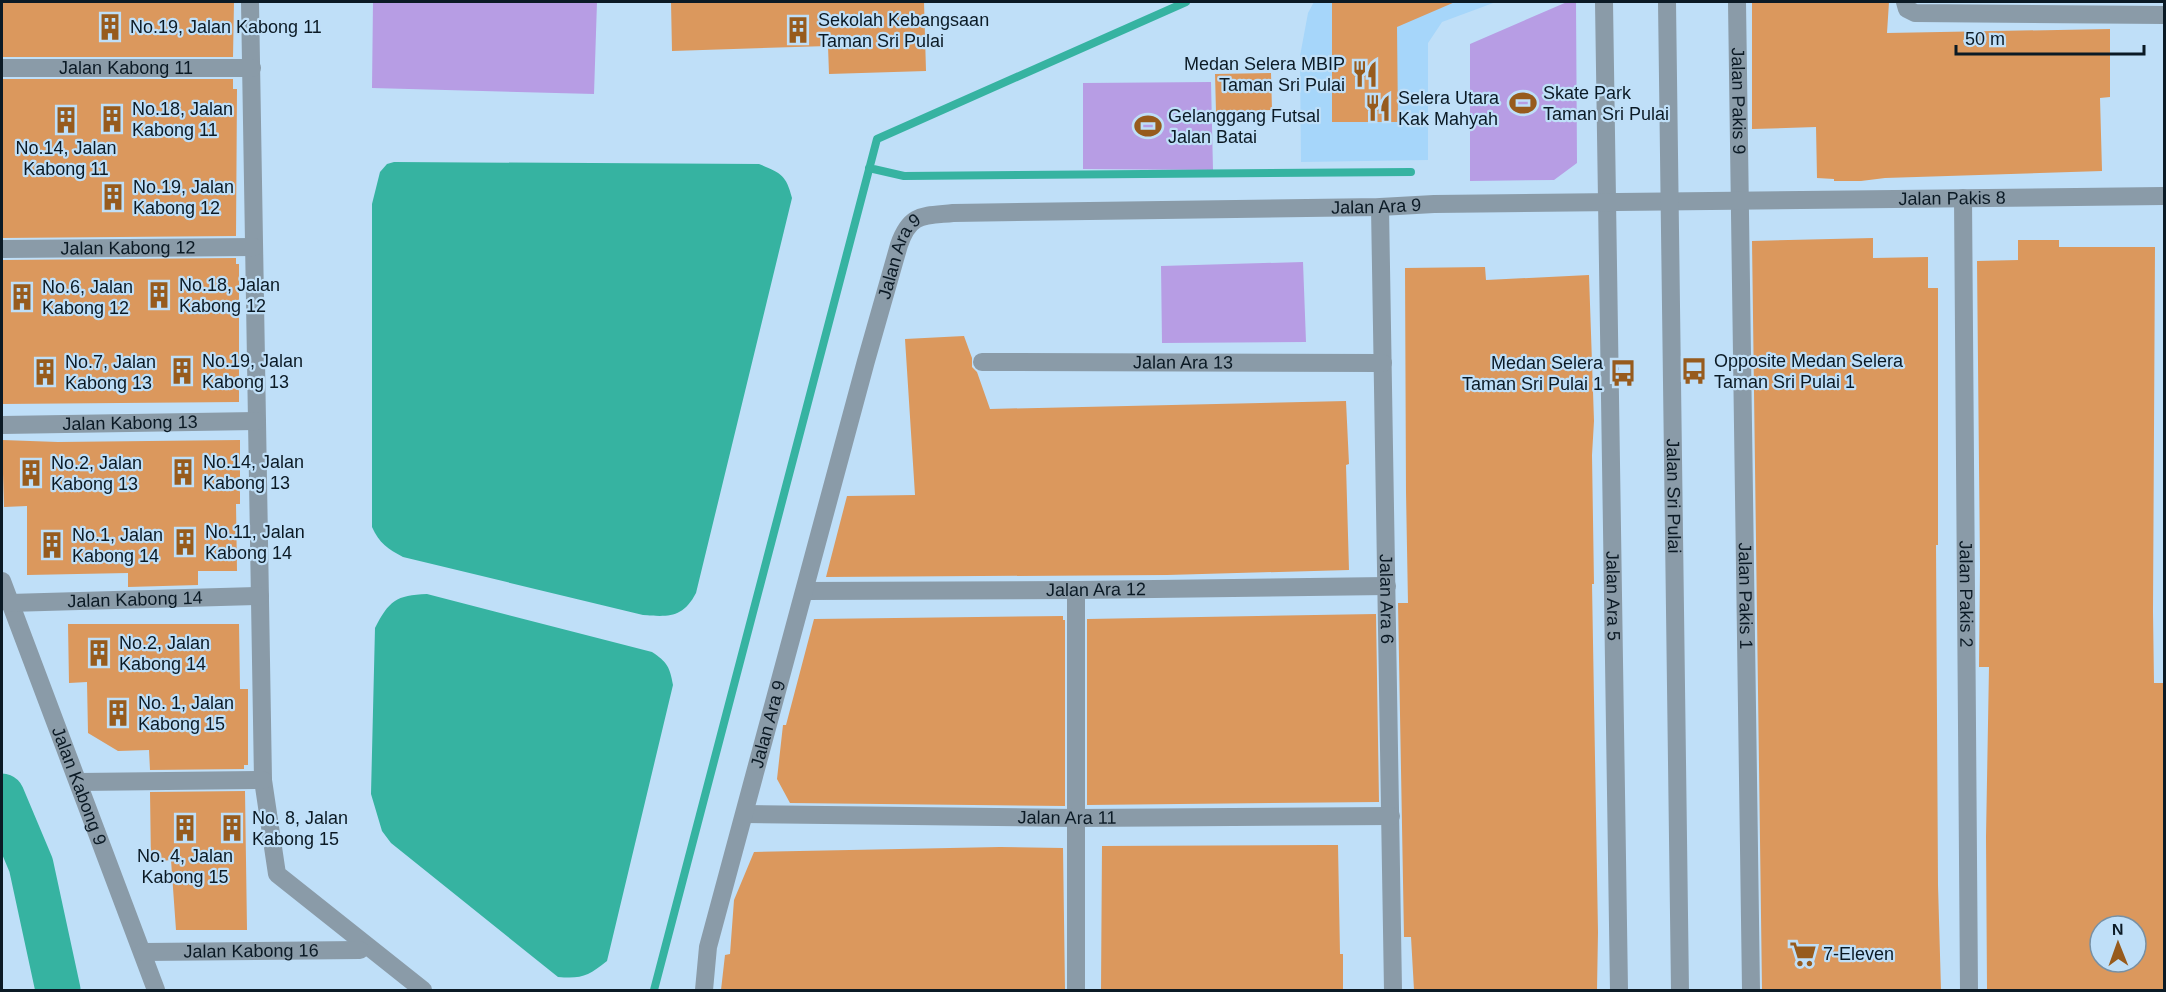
<svg xmlns="http://www.w3.org/2000/svg" width="2166" height="992" font-family="Arial,sans-serif">
<style>
.built{fill:#a6d6fa}
.green{fill:#b79de4}
.water{fill:#36b3a1}
.lines{fill:none;stroke-linecap:round;stroke-linejoin:round}
.stream{stroke:#36b3a1;stroke-width:8}
.river{stroke:#36b3a1;stroke-width:45}
.building{fill:#db985d;fill-rule:evenodd}
.minor{stroke:#8a9ba8;stroke-width:18}
.tertiary{stroke:#8a9ba8;stroke-width:18}
.labels{text-anchor:middle;stroke-width:4.5;stroke-linejoin:round;paint-order:stroke}
.poi-label{font-size:18px;fill:#0b1a25;stroke:#bfdff8;text-anchor:start}
.street-label{font-size:18px;fill:#0b1a25;stroke:#bfdff8}
</style>
<rect width="100%" height="100%" fill="#bfdff8"/>
<!-- built -->
<path class="built" d="M1314,2H1496L1442,22L1428,43V160L1301,162L1300,56L1308,13Z"/>
<!-- green -->
<path class="green" d="M373,2H597L594,94L372,88Z
M1567,2H1576L1577,163L1554,180L1470,181V44Z
M1211,82L1213,170L1083,169V83Z
M1303,262L1306,342L1162,343L1161,266Z"/>
<!-- water -->
<path class="water" d="M394,162L759,164C780,173 786,174 792,198L696,593C683,618 668,617 643,615L403,557C388,549 379,543 372,527V204L380,172L387,164Z
M427,594L652,652C667,662 670,667 673,685L607,961C588,976 582,979 558,977L391,843L382,831L371,794L375,628C389,601 396,595 427,594Z"/>
<g class="lines">
<!-- stream -->
<path class="stream" d="M869,168L904,176L1411,172
M654,990L877,139L1186,2"/>
<!-- river -->
<path class="river" d="M2,796L31,865L58,990"/>
</g>
<!-- building -->
<path class="building" d="M2,2H234L233,57H2Z
M671,2H924L926,71L829,74L828,46L672,51Z
M1332,2H1455L1397,27L1398,122H1332Z
M1752,2H1889L1887,33L2110,29V97L2100,98L2102,171L1885,178L1861,181H1834V179L1817,178L1816,127L1752,129Z
M1271,73L1272,110L1216,112L1215,74Z
M2,79H233V89H237L236,236L2,238Z
M1873,238V258L1928,257V288H1938V545H1936L1938,885L1941,990H1762L1752,241Z
M2018,240H2059V247H2155L2153,612L2154,683H2164V990H1987L1986,837L1989,667H1979L1980,566L1977,261L2018,260ZM2100,926H2136V962H2100Z
M236,258V264H239V402L2,404V260Z
M1485,267L1486,280L1589,275L1594,421L1592,455L1594,584H1592L1598,932L1597,990H1414L1411,937H1404L1398,603H1408L1406,492L1405,268Z
M964,336L972,358V367L977,372L990,409L1346,401L1349,464L1346,465L1349,570L1167,575L826,577L847,496L915,495L905,339Z
M2,440L58,442L240,440V504H236L237,571H198V585L128,587V573L27,575V506L4,507Z
M1376,614L1379,802L1087,805V619Z
M1063,616V620H1065V806L790,803L777,779L783,725H786L814,619Z
M68,624H239L240,689H248V765H244V769L150,770L149,750L118,751L88,733L87,682L69,683Z
M245,791L247,930H176L171,860L151,862L150,792Z
M1325,845H1338L1340,954H1343V990H1101L1102,846Z
M1000,847L1063,848L1065,990H721L725,955L730,954L734,900L754,852Z"/>
<g class="lines">
<!-- minor -->
<g class="minor">
<path d="M250,2L263,780L277,874L423,990"/>
<path id="s1" d="M1604,2L1619,990"/>
<path id="s2" d="M1737,2L1751,990"/>
<path d="M1905,2L1907,9L1915,13L2164,15"/>
<path id="s3" d="M2,68H252"/>
<path id="s4" d="M1963,198L1969,990"/>
<path id="s5" d="M1380,207L1393,990"/>
<path id="s6" d="M2,249L254,247"/>
<path id="s7" d="M982,362L1383,363"/>
<path id="s8" d="M2,425L257,421"/>
<path id="s9" d="M2,581L156,990"/>
<path d="M1076,590V990"/>
<path id="s10" d="M805,591L1076,590L1387,586"/>
<path id="s11" d="M9,603L260,596"/>
<path d="M79,782L263,780"/>
<path id="s12" d="M745,814L1076,818L1391,816"/>
<path id="s13" d="M143,952L360,950"/>
<path id="s14" d="M704,990L708,947L866,361L899,245C910,213 923,216 953,213L1380,207L1434,204L2164,196"/>
</g>
<!-- tertiary -->
<path class="tertiary" id="s15" d="M1667,2L1680,990"/>
</g>
<!-- icons -->
<defs>
<symbol id="building-bare" viewBox="-9 -9 18 18"><path d="M-4-6H4V6H1V3H-1V6H-4ZM-2.5-4.3h1.7v1.8h-1.7ZM.8-4.3h1.7v1.8H.8ZM-2.5-1h1.7V.8h-1.7ZM.8-1h1.7V.8H.8Z" fill="#975b1d" stroke="#bfdff8" stroke-width="2.5" paint-order="stroke"/></symbol>
<symbol id="restaurant-bare" viewBox="-9 -9 18 18"><path d="M-5-6h1v4h1v-4h1v4h1v-4h1v5L-1.5 .5V6h-2V.5L-5-1ZM5-6V6H3V1.5H1.5Q1.5-4 5-6Z" fill="#975b1d" stroke="#bfdff8" stroke-width="2.5" paint-order="stroke"/></symbol>
<symbol id="stadium-bare" viewBox="-9 -9 18 18"><path d="M0-5a6.5 5 0 1 0 0 10a6.5 5 0 1 0 0-10ZM-3.5-1.8h7v3.6h-7Z" fill="#975b1d" stroke="#bfdff8" stroke-width="2.5" paint-order="stroke"/></symbol>
<symbol id="bus-bare" viewBox="-9 -9 18 18"><path d="M-5-6H5V4H4V6H2V4H-2V6H-4V4H-5ZM-3.5-4V0h7V-4ZM-3.5 1.2v1.5H-2V1.2ZM2 1.2v1.5H3.5V1.2Z" fill="#975b1d" stroke="#bfdff8" stroke-width="2.5" paint-order="stroke"/></symbol>
<symbol id="supermarket-bare" viewBox="-9 -9 18 18"><path d="M-6-5.5h2.5l.6 2H6L4.5 2H-2.5L-4.4-4H-6ZM-1.5 3.2a1.3 1.3 0 1 0 .1 0ZM3 3.2a1.3 1.3 0 1 0 .1 0Z" fill="#975b1d" stroke="#bfdff8" stroke-width="2.5" paint-order="stroke"/></symbol>
</defs>
<g fill-rule="evenodd">
<use href="#building-bare" x="91" y="8" width="38" height="38"/>
<use href="#building-bare" x="779" y="11" width="38" height="38"/>
<use href="#restaurant-bare" x="1346" y="55" width="38" height="38"/>
<use href="#stadium-bare" x="1504" y="84" width="38" height="38"/>
<use href="#restaurant-bare" x="1359" y="89" width="38" height="38"/>
<use href="#building-bare" x="93" y="100" width="38" height="38"/>
<use href="#building-bare" x="47" y="101" width="38" height="38"/>
<use href="#stadium-bare" x="1129" y="107" width="38" height="38"/>
<use href="#building-bare" x="94" y="178" width="38" height="38"/>
<use href="#building-bare" x="140" y="276" width="38" height="38"/>
<use href="#building-bare" x="3" y="278" width="38" height="38"/>
<use href="#building-bare" x="163" y="352" width="38" height="38"/>
<use href="#bus-bare" x="1675" y="352" width="38" height="38"/>
<use href="#building-bare" x="26" y="353" width="38" height="38"/>
<use href="#bus-bare" x="1604" y="354" width="38" height="38"/>
<use href="#building-bare" x="164" y="453" width="38" height="38"/>
<use href="#building-bare" x="12" y="454" width="38" height="38"/>
<use href="#building-bare" x="166" y="523" width="38" height="38"/>
<use href="#building-bare" x="33" y="526" width="38" height="38"/>
<use href="#building-bare" x="80" y="634" width="38" height="38"/>
<use href="#building-bare" x="99" y="694" width="38" height="38"/>
<use href="#building-bare" x="166" y="809" width="38" height="38"/>
<use href="#building-bare" x="213" y="809" width="38" height="38"/>
<use href="#supermarket-bare" x="1784" y="935" width="38" height="38"/>
</g>
<g class="labels">
<!-- poi labels -->
<g class="poi-label">
<text x="818" y="26">Sekolah Kebangsaan<tspan x="818" dy="21">Taman Sri Pulai</tspan></text>
<text x="130" y="33">No.19, Jalan Kabong 11</text>
<text x="1345" y="70" text-anchor="end">Medan Selera MBIP<tspan x="1345" dy="21">Taman Sri Pulai</tspan></text>
<text x="1543" y="99">Skate Park<tspan x="1543" dy="21">Taman Sri Pulai</tspan></text>
<text x="1398" y="104">Selera Utara<tspan x="1398" dy="21">Kak Mahyah</tspan></text>
<text x="132" y="115">No.18, Jalan<tspan x="132" dy="21">Kabong 11</tspan></text>
<text x="1168" y="122">Gelanggang Futsal<tspan x="1168" dy="21">Jalan Batai</tspan></text>
<text x="66" y="154" text-anchor="middle">No.14, Jalan<tspan x="66" dy="21">Kabong 11</tspan></text>
<text x="133" y="193">No.19, Jalan<tspan x="133" dy="21">Kabong 12</tspan></text>
<text x="179" y="291">No.18, Jalan<tspan x="179" dy="21">Kabong 12</tspan></text>
<text x="42" y="293">No.6, Jalan<tspan x="42" dy="21">Kabong 12</tspan></text>
<text x="202" y="367">No.19, Jalan<tspan x="202" dy="21">Kabong 13</tspan></text>
<text x="1714" y="367">Opposite Medan Selera<tspan x="1714" dy="21">Taman Sri Pulai 1</tspan></text>
<text x="65" y="368">No.7, Jalan<tspan x="65" dy="21">Kabong 13</tspan></text>
<text x="1603" y="369" text-anchor="end">Medan Selera<tspan x="1603" dy="21">Taman Sri Pulai 1</tspan></text>
<text x="203" y="468">No.14, Jalan<tspan x="203" dy="21">Kabong 13</tspan></text>
<text x="51" y="469">No.2, Jalan<tspan x="51" dy="21">Kabong 13</tspan></text>
<text x="205" y="538">No.11, Jalan<tspan x="205" dy="21">Kabong 14</tspan></text>
<text x="72" y="541">No.1, Jalan<tspan x="72" dy="21">Kabong 14</tspan></text>
<text x="119" y="649">No.2, Jalan<tspan x="119" dy="21">Kabong 14</tspan></text>
<text x="138" y="709">No. 1, Jalan<tspan x="138" dy="21">Kabong 15</tspan></text>
<text x="252" y="824">No. 8, Jalan<tspan x="252" dy="21">Kabong 15</tspan></text>
<text x="185" y="862" text-anchor="middle">No. 4, Jalan<tspan x="185" dy="21">Kabong 15</tspan></text>
<text x="1823" y="960">7-Eleven</text>
</g>
<!-- street labels -->
<g class="street-label">
<text dy="6" stroke="none"><textPath href="#s3" startOffset="124">Jalan Kabong 11</textPath></text>
<text dy="6" stroke="none"><textPath href="#s2" startOffset="99">Jalan Pakis 9</textPath></text>
<text dy="6" stroke="none"><textPath href="#s14" startOffset="1839">Jalan Pakis 8</textPath></text>
<text dy="6" stroke="none"><textPath href="#s14" startOffset="1263">Jalan Ara 9</textPath></text>
<text dy="6" stroke="none"><textPath href="#s6" startOffset="126">Jalan Kabong 12</textPath></text>
<text dy="6" stroke="none"><textPath href="#s14" startOffset="760">Jalan Ara 9</textPath></text>
<text dy="6" stroke="none"><textPath href="#s7" startOffset="201">Jalan Ara 13</textPath></text>
<text dy="6" stroke="none"><textPath href="#s8" startOffset="128">Jalan Kabong 13</textPath></text>
<text dy="6" stroke="none"><textPath href="#s15" startOffset="494">Jalan Sri Pulai</textPath></text>
<text dy="6" stroke="none"><textPath href="#s10" startOffset="291">Jalan Ara 12</textPath></text>
<text dy="6" stroke="none"><textPath href="#s4" startOffset="396">Jalan Pakis 2</textPath></text>
<text dy="6" stroke="none"><textPath href="#s1" startOffset="594">Jalan Ara 5</textPath></text>
<text dy="6" stroke="none"><textPath href="#s2" startOffset="594">Jalan Pakis 1</textPath></text>
<text dy="6" stroke="none"><textPath href="#s11" startOffset="126">Jalan Kabong 14</textPath></text>
<text dy="6" stroke="none"><textPath href="#s5" startOffset="392">Jalan Ara 6</textPath></text>
<text dy="6" stroke="none"><textPath href="#s14" startOffset="274">Jalan Ara 9</textPath></text>
<text dy="6" stroke="none"><textPath href="#s9" startOffset="219">Jalan Kabong 9</textPath></text>
<text dy="6" stroke="none"><textPath href="#s12" startOffset="322">Jalan Ara 11</textPath></text>
<text dy="6" stroke="none"><textPath href="#s13" startOffset="108">Jalan Kabong 16</textPath></text>
</g>
</g>
<!-- border -->
<rect width="2166" height="992" fill="none" stroke="#0b1a25" stroke-width="6"/>
<!-- north arrow -->
<g transform="translate(2118 944) rotate(359)"><circle r="28" fill="#bfdff8" stroke="#7790a4" stroke-width="1.5"/>
<path d="M0-4.5L10 22L0 15L-10 22Z" fill="#975b1d"/>
<text y="-9" font-size="16" font-weight="bold" text-anchor="middle" fill="#0b1a25">N</text>
</g>
<!-- scale -->
<path d="M1956 45v9h188v-9" fill="none" stroke="#0b1a25" stroke-width="3"/>
<text x="1965" y="45" font-size="18" fill="#0b1a25" stroke="#bfdff8" stroke-width="4.5" paint-order="stroke">50 m</text>
</svg>
